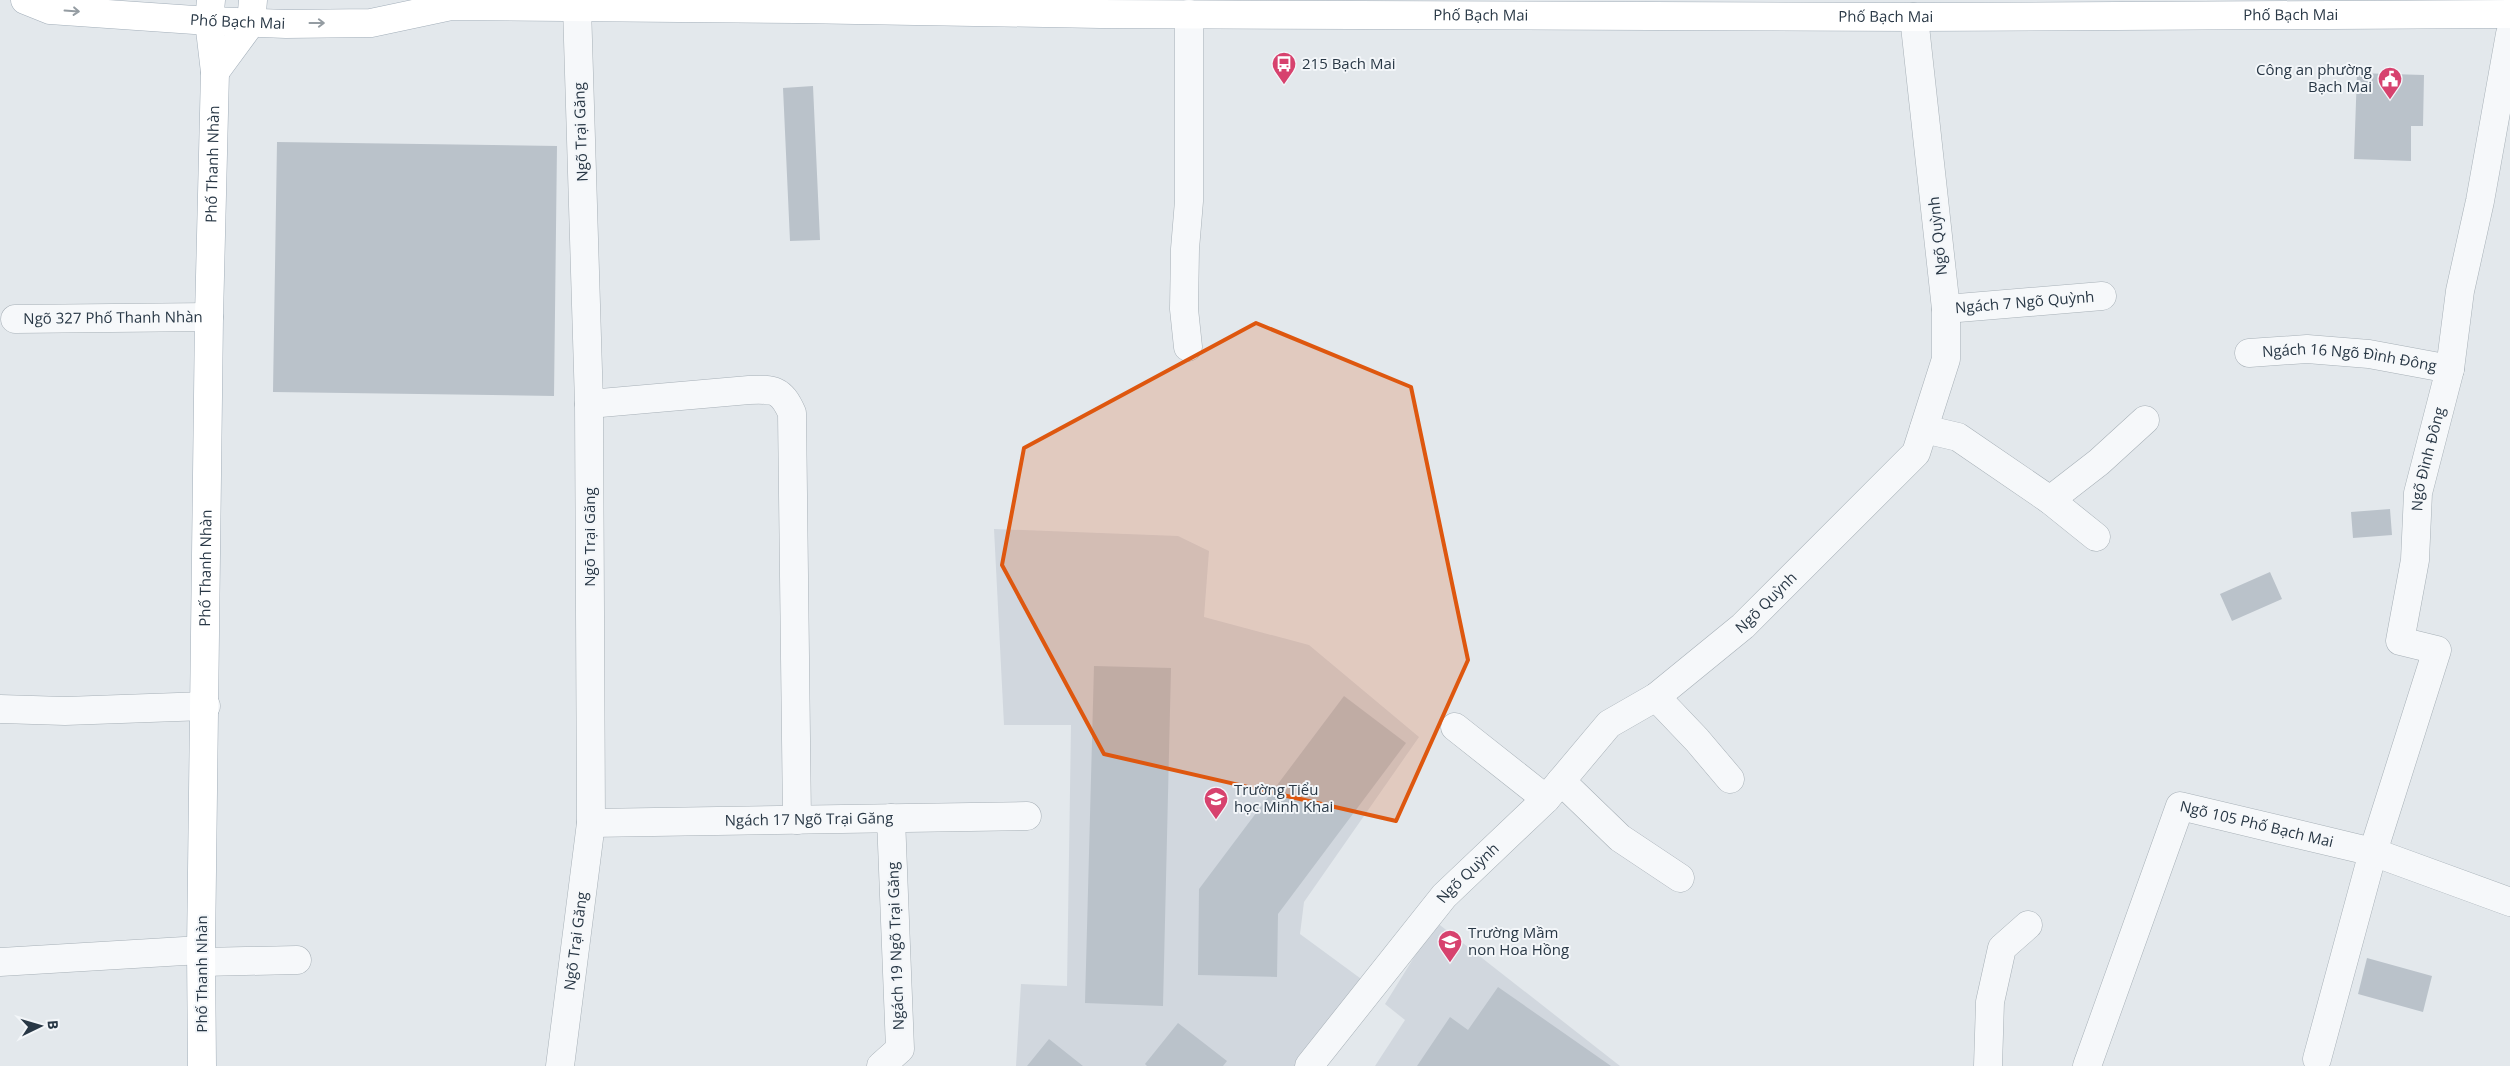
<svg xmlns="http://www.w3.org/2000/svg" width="2510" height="1066" font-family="'Open Sans',sans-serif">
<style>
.built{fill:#d1d7de}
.building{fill:#bac2ca}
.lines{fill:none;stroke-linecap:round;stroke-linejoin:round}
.minor-casing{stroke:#a7b0b7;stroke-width:29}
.major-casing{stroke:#a2aeb9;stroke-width:29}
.minor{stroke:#f6f8fa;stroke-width:28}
.major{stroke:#fff;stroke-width:28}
.oneway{stroke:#949ca2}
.marked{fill:#de570f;fill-opacity:0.2;stroke:#de570f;stroke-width:4;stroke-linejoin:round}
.labels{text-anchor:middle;stroke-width:4;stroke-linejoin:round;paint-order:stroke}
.street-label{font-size:15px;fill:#293846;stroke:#f3f6f9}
.poi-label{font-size:15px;fill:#293846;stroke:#f3f6f9;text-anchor:start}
</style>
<rect width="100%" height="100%" fill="#e3e8ec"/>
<!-- built -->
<path class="built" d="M994,529L1178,536L1209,551L1204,617L1309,645L1419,737L1304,902L1300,934L1364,981L1299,1066H1016L1021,984L1067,986L1071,725H1004Z
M1436,922L1620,1066H1375L1405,1020L1385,1004Z"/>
<!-- building -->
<path class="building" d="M2357,73L2424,75L2423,126H2411V161L2354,159Z
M813,86L820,240L790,241L783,88Z
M277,142L557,146L554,396L273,392Z
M2390,509L2392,535L2353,538L2351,512Z
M2270,572L2282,599L2232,621L2220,594Z
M1094,666L1171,668L1163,1006L1085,1003Z
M1344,696L1406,743L1278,914L1277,977L1198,975L1199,889Z
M2367,958L2432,976L2423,1012L2358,994Z
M1498,987L1611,1066H1417L1450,1017L1468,1030Z
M1178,1023L1227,1061L1223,1066H1147L1145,1064Z
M1049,1039L1083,1066H1027Z"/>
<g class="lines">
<defs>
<g id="minor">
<path id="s1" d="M1946,309L2102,296"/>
<path id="s2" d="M15,319L209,317"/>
<path d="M1188,347L1184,309L1185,249L1189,201V14"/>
<path id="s3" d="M2249,353L2307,349L2369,354L2450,369"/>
<path d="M589,404L749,390C774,389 781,389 792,413L797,820"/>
<path d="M1924,429L1958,437L2050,500"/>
<path d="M2096,537L2050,500L2099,462L2145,420"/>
<path d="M1656,697L1697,740L1730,779"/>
<path d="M0,709L65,711L206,706"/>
<path d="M1455,727L1546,799"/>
<path d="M1561,781L1620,838L1680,878"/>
<path id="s4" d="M591,823L1027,816"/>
<path d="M0,962L201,950"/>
<path d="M202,962L297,960"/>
<path id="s5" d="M2317,1059L2373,852L2437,650L2400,641L2415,560L2418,493L2450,369L2460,291L2480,201L2510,34"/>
<path id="s6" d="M560,1066L591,823L589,404L577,7"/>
<path d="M881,1066L900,1049L891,818"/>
<path id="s7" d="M1309,1066L1444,896L1546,799L1609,724L1656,697L1743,626L1916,453L1946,359V309L1914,17"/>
<path d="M1988,1066L1990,1002L2002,948L2028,925"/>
<path id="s8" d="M2087,1066L2180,806L2373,852L2510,902"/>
</g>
<g id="major">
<path id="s9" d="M25,0L50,10L209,21L286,24L371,23L451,6L796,9L1100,14L1914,17L2510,14"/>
<path d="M215,72L251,23L253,0"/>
<path id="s10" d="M202,1066L201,950L209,317L215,72L209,21L211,0"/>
</g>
</defs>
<!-- minor casing -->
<use href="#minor" class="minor-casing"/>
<!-- major casing -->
<use href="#major" class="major-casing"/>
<!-- minor -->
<use href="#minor" class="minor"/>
<!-- major -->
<use href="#major" class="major"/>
</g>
<!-- one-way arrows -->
<defs><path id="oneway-shaft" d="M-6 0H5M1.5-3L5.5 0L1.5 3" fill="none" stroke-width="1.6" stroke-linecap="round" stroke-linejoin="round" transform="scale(1.25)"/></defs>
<g class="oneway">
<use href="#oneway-shaft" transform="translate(72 11) rotate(4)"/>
<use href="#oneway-shaft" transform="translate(317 23)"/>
</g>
<!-- marked area -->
<path class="marked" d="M1256,323L1411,387L1468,660L1396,821L1104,754L1002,565L1024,448Z"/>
<!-- icons -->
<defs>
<symbol id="bus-pin" viewBox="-11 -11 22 30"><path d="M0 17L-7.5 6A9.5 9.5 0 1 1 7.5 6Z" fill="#d7426e" stroke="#f3f6f9"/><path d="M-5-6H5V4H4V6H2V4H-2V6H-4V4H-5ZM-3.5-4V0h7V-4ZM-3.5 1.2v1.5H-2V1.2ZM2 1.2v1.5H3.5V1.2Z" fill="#fff"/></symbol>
<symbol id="civic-pin" viewBox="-11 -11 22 30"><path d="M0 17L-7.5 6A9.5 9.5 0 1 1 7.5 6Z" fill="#d7426e" stroke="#f3f6f9"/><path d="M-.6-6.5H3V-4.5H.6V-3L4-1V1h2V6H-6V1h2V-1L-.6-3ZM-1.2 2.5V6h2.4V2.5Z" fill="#fff"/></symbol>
<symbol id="school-pin" viewBox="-11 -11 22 30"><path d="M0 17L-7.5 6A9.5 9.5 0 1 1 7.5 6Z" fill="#d7426e" stroke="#f3f6f9"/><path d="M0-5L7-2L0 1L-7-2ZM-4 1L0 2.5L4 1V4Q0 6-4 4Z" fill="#fff"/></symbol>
</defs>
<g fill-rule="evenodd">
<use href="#bus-pin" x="1270" y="50" width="28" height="38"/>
<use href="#civic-pin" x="2376" y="65" width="28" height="38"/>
<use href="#school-pin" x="1202" y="785" width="28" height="38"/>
<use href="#school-pin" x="1436" y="928" width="28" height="38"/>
</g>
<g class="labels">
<!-- street labels -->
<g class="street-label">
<text dy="5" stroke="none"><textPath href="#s9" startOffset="1460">Phố Bạch Mai</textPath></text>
<text dy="5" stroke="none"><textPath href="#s9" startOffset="2270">Phố Bạch Mai</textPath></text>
<text dy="5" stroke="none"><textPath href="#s9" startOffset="1865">Phố Bạch Mai</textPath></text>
<text dy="5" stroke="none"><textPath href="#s9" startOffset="215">Phố Bạch Mai</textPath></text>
<text transform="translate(581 132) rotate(-92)" y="5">Ngõ Trại Găng</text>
<text dy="5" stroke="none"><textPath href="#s10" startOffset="902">Phố Thanh Nhàn</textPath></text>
<text transform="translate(1938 236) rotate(-96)" y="5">Ngõ Quỳnh</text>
<text dy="5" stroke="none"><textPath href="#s1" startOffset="79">Ngách 7 Ngõ Quỳnh</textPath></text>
<text dy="5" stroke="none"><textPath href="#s2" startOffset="98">Ngõ 327 Phố Thanh Nhàn</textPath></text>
<text dy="5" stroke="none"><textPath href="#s3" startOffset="101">Ngách 16 Ngõ Đình Đông</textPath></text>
<text dy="5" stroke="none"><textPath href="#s5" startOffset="649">Ngõ Đình Đông</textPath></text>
<text transform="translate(590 537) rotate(-90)" y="5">Ngõ Trại Găng</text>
<text dy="5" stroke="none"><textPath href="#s10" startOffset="498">Phố Thanh Nhàn</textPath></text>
<text dy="5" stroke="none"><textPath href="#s7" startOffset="655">Ngõ Quỳnh</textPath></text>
<text dy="5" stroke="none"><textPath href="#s4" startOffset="218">Ngách 17 Ngõ Trại Găng</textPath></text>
<text dy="5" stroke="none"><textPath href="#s8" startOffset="355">Ngõ 105 Phố Bạch Mai</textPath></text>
<text dy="5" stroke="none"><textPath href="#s7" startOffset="250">Ngõ Quỳnh</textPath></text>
<text dy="5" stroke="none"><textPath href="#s6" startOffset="126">Ngõ Trại Găng</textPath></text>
<text transform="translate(896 946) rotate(-92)" y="5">Ngách 19 Ngõ Trại Găng</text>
<text transform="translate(202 974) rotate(-90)" y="5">Phố Thanh Nhàn</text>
</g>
<!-- poi labels -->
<g class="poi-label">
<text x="1302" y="69">215 Bạch Mai</text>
<text x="2372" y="75" text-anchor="end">Công an phường<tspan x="2372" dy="17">Bạch Mai</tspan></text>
<text x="1234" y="795">Trường Tiểu<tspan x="1234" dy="17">học Minh Khai</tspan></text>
<text x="1468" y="938">Trường Mầm<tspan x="1468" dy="17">non Hoa Hồng</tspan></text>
</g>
</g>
<!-- north arrow -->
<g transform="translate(40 1026) rotate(85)" stroke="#f3f6f9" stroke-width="4" paint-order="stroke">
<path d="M0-4L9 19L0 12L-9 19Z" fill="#293846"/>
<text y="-8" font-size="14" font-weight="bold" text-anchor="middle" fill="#293846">B</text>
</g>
</svg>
